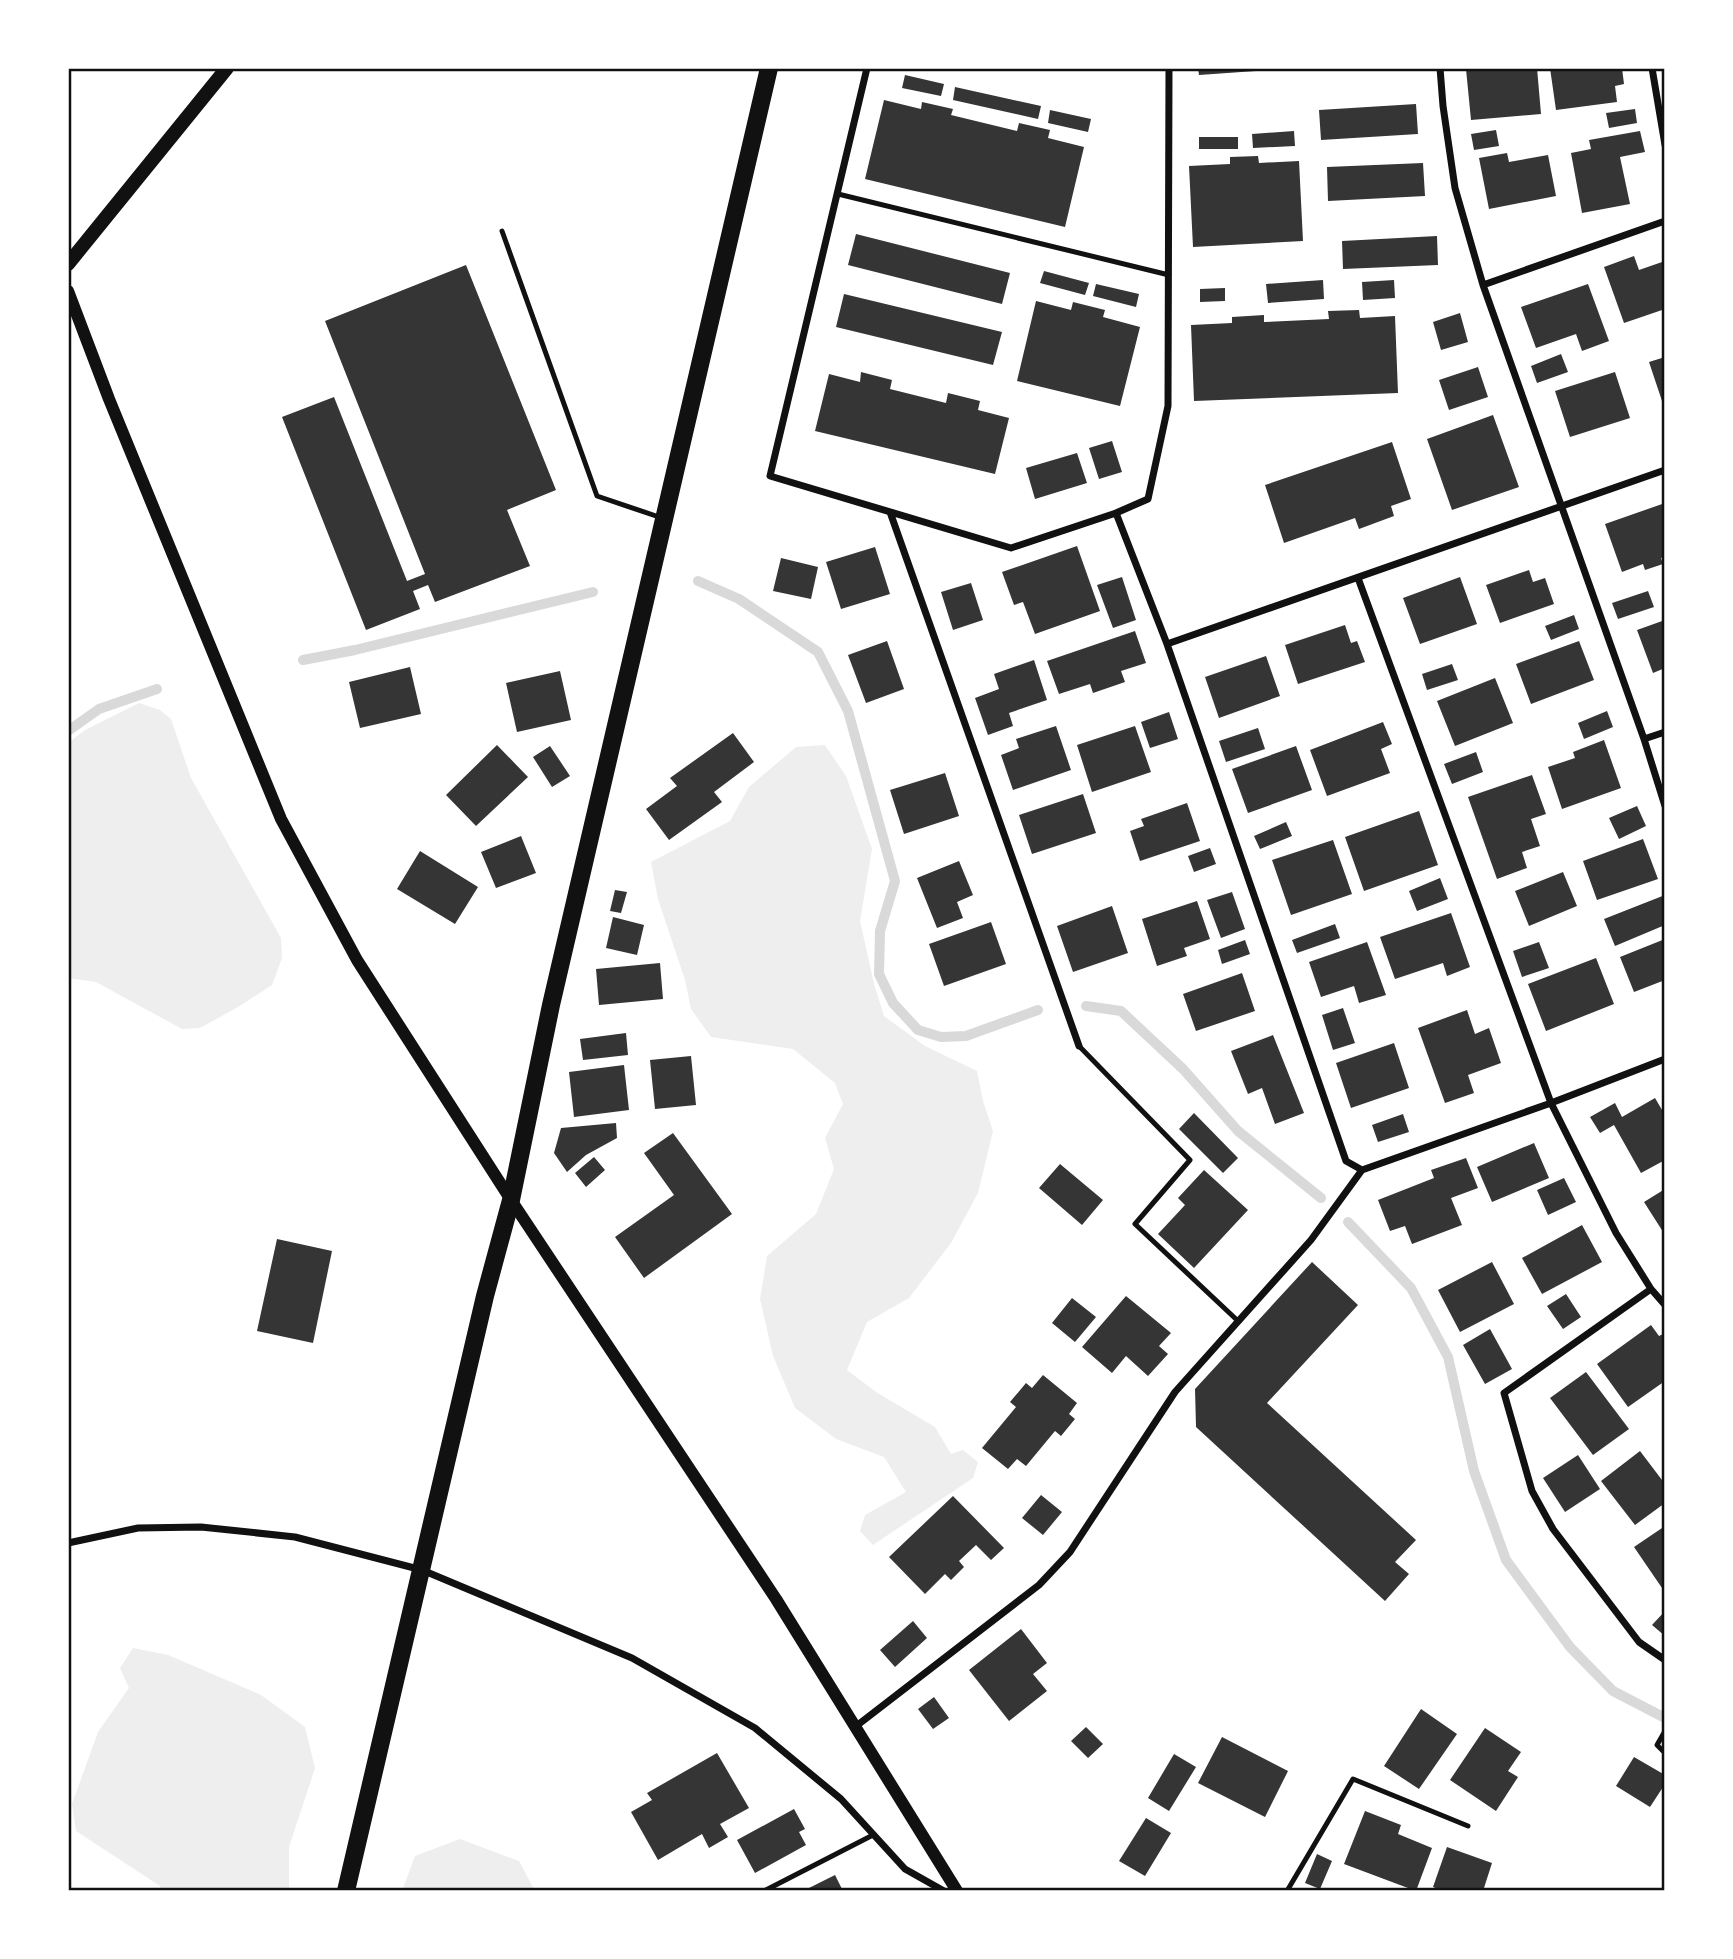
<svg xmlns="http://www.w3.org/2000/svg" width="1733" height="1959" font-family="Quicksand,sans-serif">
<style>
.green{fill:#eee}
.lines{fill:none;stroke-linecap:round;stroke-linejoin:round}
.stream{stroke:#d9d9d9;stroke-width:10}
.building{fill:#353535}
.service{stroke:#111;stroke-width:5}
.minor{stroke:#111;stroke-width:7}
.tertiary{stroke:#111;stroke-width:12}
.secondary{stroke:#111;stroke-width:14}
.primary{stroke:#111;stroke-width:18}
.neatline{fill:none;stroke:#111;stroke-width:2.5}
</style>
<rect width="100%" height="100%" fill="#fff"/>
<!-- green -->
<path class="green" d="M139,703L160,710L171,719L191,778L281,938L282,958L272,985L238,1007L200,1028L182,1029L96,982L68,978V743L85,730Z
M825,745L846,776L872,849L860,921L874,984L884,1016L925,1046L977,1071L983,1101L993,1131L978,1193L951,1243L909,1298L867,1322L847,1370L876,1392L935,1427L951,1454L963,1450L978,1462L973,1478L873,1545L860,1531L865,1515L906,1492L884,1457L836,1439L795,1408L773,1356L760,1299L767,1256L816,1214L834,1169L825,1138L843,1104L835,1083L793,1049L711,1037L691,1009L685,980L658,899L651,862L730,821L749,787L796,747Z
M133,1648L168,1655L261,1695L305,1727L315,1768L289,1847V1891H162L160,1886L76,1831L72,1804L98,1732L129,1688L120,1668Z
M460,1839L519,1861L535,1891H402L415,1856Z"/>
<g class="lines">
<!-- stream -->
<path class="stream" d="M698,581L739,599L818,652L848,711L895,881L880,931L879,974L893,1003L918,1030L941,1037L966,1036L1038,1010
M303,660L355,650L593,592
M68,731L99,709L157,689
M1086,1006L1121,1011L1183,1069L1238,1131L1321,1198
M1348,1222L1411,1288L1448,1357L1474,1471L1506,1560L1570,1647L1613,1691L1665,1718"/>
</g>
<!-- building -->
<path class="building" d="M1198,68H1270V70L1199,75Z
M1480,68H1537L1541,114L1471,120L1466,69Z
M1550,68H1622L1624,84L1615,86L1617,102L1556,110Z
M905,75L944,84L941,96L902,88Z
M955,87L1041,106L1038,119L953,100Z
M884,100L921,109L922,102L953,109L951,115L1017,131L1019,123L1050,130L1048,138L1084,147L1065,227L865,179Z
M1416,104L1418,134L1321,140L1319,110Z
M1635,109L1637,123L1609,128L1606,113Z
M1050,110L1091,119L1088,132L1048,123Z
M1496,130L1499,146L1474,150L1471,134Z
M1294,131L1295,146L1253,148L1252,134Z
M1640,131L1645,152L1620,157L1630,204L1582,213L1571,153L1591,149L1589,140Z
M1199,137H1238V149H1199Z
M1507,153L1509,162L1548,155L1556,196L1489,209L1479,158Z
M1258,156L1259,163L1299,161L1303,241L1193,247L1189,166L1230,164V157Z
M1423,163L1425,196L1328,201L1327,167Z
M856,234L1010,273L1002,304L848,265Z
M1437,236L1438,265L1343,269L1342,241Z
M1634,256L1639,270L1665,261V309L1624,323L1604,267Z
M466,265L556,490L507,510L530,566L435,602L428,585L413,591L420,609L366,630L282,417L334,397L407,581L425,574L325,321Z
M1044,271L1089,283L1085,295L1040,283Z
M1323,280L1324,299L1268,303L1266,284Z
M1394,280L1395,298L1363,300L1362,282Z
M1096,284L1139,294L1136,307L1093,296Z
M1588,284L1609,341L1582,351L1576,334L1536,348L1521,307Z
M1225,288V301L1200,302V289Z
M844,294L1002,332L993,365L836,327Z
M1036,301L1071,310L1073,302L1105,310L1103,317L1140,327L1120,406L1017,381Z
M1359,310L1360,318L1395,316L1398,393L1194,401L1191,325L1232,323V317L1264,315V322L1329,319L1328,311Z
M1460,313L1468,342L1441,350L1433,322Z
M1561,354L1568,372L1537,383L1531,366Z
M1665,357V407H1664L1649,362Z
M1478,367L1488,397L1449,410L1439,380Z
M861,372L892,380L890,389L946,403L948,393L980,401L978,410L1009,418L995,474L815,431L829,374L860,382Z
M1615,372L1630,418L1570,437L1555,391Z
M1493,415L1519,487L1452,510L1427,439Z
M1112,441L1122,472L1099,479L1089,448Z
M1392,442L1411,499L1391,506L1394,516L1359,529L1355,518L1284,543L1265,485Z
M1077,453L1087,483L1035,499L1026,468Z
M1665,503V557L1661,558L1663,564L1645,570L1643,564L1622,572L1605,524Z
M1077,546L1100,611L1035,634L1023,602L1014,605L1002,572Z
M875,547L890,594L841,609L826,562Z
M781,558L818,567L811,599L773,591Z
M1529,570L1533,582L1545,578L1554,604L1500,623L1486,585Z
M1122,577L1136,620L1113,628L1097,585Z
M1460,577L1477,624L1420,644L1403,598Z
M971,583L983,620L953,630L941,592Z
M1648,591L1654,607L1618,619L1612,603Z
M1574,615L1579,629L1551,640L1545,626Z
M1665,620V668L1653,673L1637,630Z
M1345,625L1351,643L1357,641L1365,662L1298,684L1285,645Z
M1135,631L1146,663L1121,671L1125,682L1093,693L1090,684L1059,694L1047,661Z
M887,641L904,689L866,703L848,655Z
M1579,641L1594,680L1531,704L1516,664Z
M1266,656L1280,696L1219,718L1205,677Z
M1034,660L1047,700L1009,713L1013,726L988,735L975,698L999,689L994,674Z
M1452,664L1458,680L1427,690L1422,674Z
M410,667L421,714L360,728L349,682Z
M560,671L571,720L517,732L506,683Z
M1495,678L1513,723L1455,746L1437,701Z
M1607,711L1613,727L1584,739L1578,723Z
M1169,712L1178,739L1150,748L1141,722Z
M1383,722L1392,744L1381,749L1390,773L1327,796L1310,750Z
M1056,726L1071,770L1013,790L1001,755L1019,748L1016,739Z
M1135,726L1151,772L1092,792L1077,745Z
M1258,728L1265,749L1226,762L1219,741Z
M733,733L754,762L714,792L722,802L669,840L646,809L677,786L670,778Z
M1604,740L1621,788L1562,809L1548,767L1575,758L1573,752Z
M497,745L528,777L476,826L446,795Z
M550,746L570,776L552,787L533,757Z
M1296,746L1312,790L1248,813L1232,769Z
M1476,752L1483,772L1452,784L1444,764Z
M945,773L959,816L904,834L890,790Z
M1532,775L1546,814L1531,819L1540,846L1522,852L1527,868L1497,879L1468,797Z
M1083,794L1096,833L1032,854L1019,815Z
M1187,803L1200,841L1140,861L1130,831L1144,826L1141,819Z
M1637,806L1646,826L1619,839L1609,818Z
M1419,811L1438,865L1364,891L1345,837Z
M1286,822L1292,836L1260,849L1254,836Z
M521,836L536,873L496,888L481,852Z
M1643,839L1658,879L1597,900L1583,861Z
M1333,840L1352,894L1291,915L1272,860Z
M1210,848L1216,864L1194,872L1188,856Z
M420,851L478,887L455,924L397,889Z
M959,861L973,895L957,902L963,918L937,928L917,878Z
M1563,872L1577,906L1529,926L1515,891Z
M1440,878L1448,899L1417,911L1409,891Z
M615,890L627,892L621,913L610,911Z
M1232,892L1245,929L1221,938L1207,900Z
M1665,895V925L1615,946L1604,919Z
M1197,901L1210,939L1184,948L1187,956L1157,966L1142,919Z
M1112,906L1128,953L1073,972L1057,926Z
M1451,913L1470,967L1447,976L1443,963L1395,979L1380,937Z
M613,917L644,925L637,955L606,948Z
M991,922L1006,964L944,986L929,944Z
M1335,924L1340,938L1297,953L1292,940Z
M1665,939V980L1634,992L1620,957Z
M1245,940L1250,954L1222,964L1218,950Z
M1367,942L1386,995L1359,1003L1354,986L1321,997L1309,962Z
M1539,942L1549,968L1522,977L1513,951Z
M1596,958L1614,1004L1546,1031L1528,984Z
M660,963L663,999L599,1005L596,969Z
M1242,973L1255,1011L1196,1031L1183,994Z
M1343,1008L1355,1043L1333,1050L1322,1015Z
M1467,1010L1475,1034L1489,1028L1501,1063L1468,1075L1474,1093L1445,1103L1418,1028Z
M626,1033L628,1055L583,1060L580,1039Z
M1273,1035L1304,1113L1275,1124L1262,1088L1248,1094L1231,1051Z
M1394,1043L1409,1088L1351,1108L1336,1063Z
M691,1056L696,1105L655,1109L650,1060Z
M624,1065L629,1110L574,1117L569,1072Z
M1655,1098L1665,1115V1160L1641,1173L1614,1125L1600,1133L1590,1117L1615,1103L1622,1117Z
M1194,1113L1238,1158L1223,1173L1179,1129Z
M1403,1114L1409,1132L1378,1142L1372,1125Z
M616,1123L617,1138L586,1155L567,1172L554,1153L561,1128Z
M673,1133L732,1214L644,1278L615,1237L674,1195L644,1153Z
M1534,1143L1549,1178L1492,1202L1477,1167Z
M594,1157L605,1170L586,1187L575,1173Z
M1466,1158L1478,1188L1451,1198L1462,1225L1412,1244L1405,1226L1390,1231L1378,1200L1434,1178L1431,1170Z
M1060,1164L1103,1200L1082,1225L1039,1188Z
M1204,1170L1248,1210L1194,1268L1158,1234L1185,1205L1178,1198Z
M1564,1178L1576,1202L1548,1215L1537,1190Z
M1665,1189V1235L1644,1202Z
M1582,1225L1602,1262L1542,1294L1522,1258Z
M277,1239L332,1251L313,1343L257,1331Z
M1312,1262L1358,1305L1267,1403L1416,1540L1395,1562L1409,1574L1385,1601L1196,1427L1195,1389Z
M1492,1262L1514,1304L1460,1332L1438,1290Z
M1566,1294L1581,1317L1563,1329L1547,1306Z
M1126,1296L1171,1333L1159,1346L1168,1354L1148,1376L1126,1356L1112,1373L1082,1347Z
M1072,1298L1096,1317L1075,1342L1052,1323Z
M1651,1325L1659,1336L1665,1333V1381L1628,1407L1597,1364Z
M1490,1329L1512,1369L1485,1384L1463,1345Z
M1586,1372L1629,1429L1593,1455L1550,1398Z
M1043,1375L1077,1403L1069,1414L1075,1419L1061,1436L1055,1431L1026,1466L1017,1459L1008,1469L982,1448L1016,1407L1010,1402L1026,1383L1032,1388Z
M1640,1451L1665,1484V1503L1635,1525L1601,1481Z
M1578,1455L1600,1489L1565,1512L1543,1478Z
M1041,1495L1062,1512L1043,1535L1022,1518Z
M953,1496L1004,1548L991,1560L976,1545L959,1561L964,1567L951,1580L945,1574L925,1594L889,1557Z
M1665,1526V1586L1662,1588L1634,1547Z
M1665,1611V1636L1652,1625Z
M913,1621L927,1638L895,1667L880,1650Z
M1021,1629L1047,1663L1033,1674L1047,1691L1009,1721L969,1670Z
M934,1697L949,1718L933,1729L918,1709Z
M1421,1709L1457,1734L1419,1789L1384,1766Z
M1086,1727L1103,1744L1088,1758L1071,1741Z
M1485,1728L1521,1752L1508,1771L1518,1777L1496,1811L1450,1780Z
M1222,1737L1288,1771L1265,1817L1198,1783Z
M717,1753L749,1808L720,1824L728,1837L709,1848L702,1834L658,1860L631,1812L652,1800L647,1793Z
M1174,1754L1196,1767L1169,1811L1148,1798Z
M1634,1757L1665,1775V1784L1650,1807L1616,1786Z
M794,1809L805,1829L799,1832L806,1845L755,1873L737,1840Z
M1365,1811L1401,1825L1398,1834L1432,1848L1416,1891L1344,1864Z
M1146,1818L1171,1833L1145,1876L1119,1861Z
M1447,1847L1492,1863L1483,1891H1443L1433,1887Z
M1317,1854L1332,1861L1320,1889L1305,1883Z
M835,1875L843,1891H803Z"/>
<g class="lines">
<!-- service -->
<path class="service" d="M838,194L1169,275
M502,231L597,496L662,518
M1079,1046L1190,1160L1135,1224L1238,1321
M1665,1731L1657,1745L1665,1753
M764,1891L873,1835
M1287,1891L1353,1779L1468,1826"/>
<!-- minor -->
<path class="minor" d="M867,68L770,476L1011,548L1116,513L1167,644L1346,1161L1362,1170L1551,1103L1665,1059
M1440,68L1443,106L1455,188L1483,285L1644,739L1665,806
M1652,68L1665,145
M1483,285L1665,221
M890,512L1079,1046
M1116,513L1148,499L1168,406L1169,68
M1358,578L1551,1103L1616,1233L1651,1289L1665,1305
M1167,644L1665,470
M1644,739L1665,732
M1651,1289L1504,1393L1532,1491L1553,1529L1639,1642L1665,1660
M68,1543L138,1528L201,1527L295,1537L422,1570L632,1658L755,1728L841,1799L905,1869L944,1891
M855,1727L1039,1585L1070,1552L1175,1392L1311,1240L1362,1170"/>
<!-- tertiary -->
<path class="tertiary" d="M68,291L109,399L281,819L357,960L511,1200L776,1599L957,1891"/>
<!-- secondary -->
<path class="secondary" d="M68,264L227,68"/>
<!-- primary -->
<path class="primary" d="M346,1891L485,1296L511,1200L551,1005L769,68"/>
</g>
<!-- border -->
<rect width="1733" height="1959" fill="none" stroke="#ffffff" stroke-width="140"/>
<rect x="70" y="70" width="1593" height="1819" class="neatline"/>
</svg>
